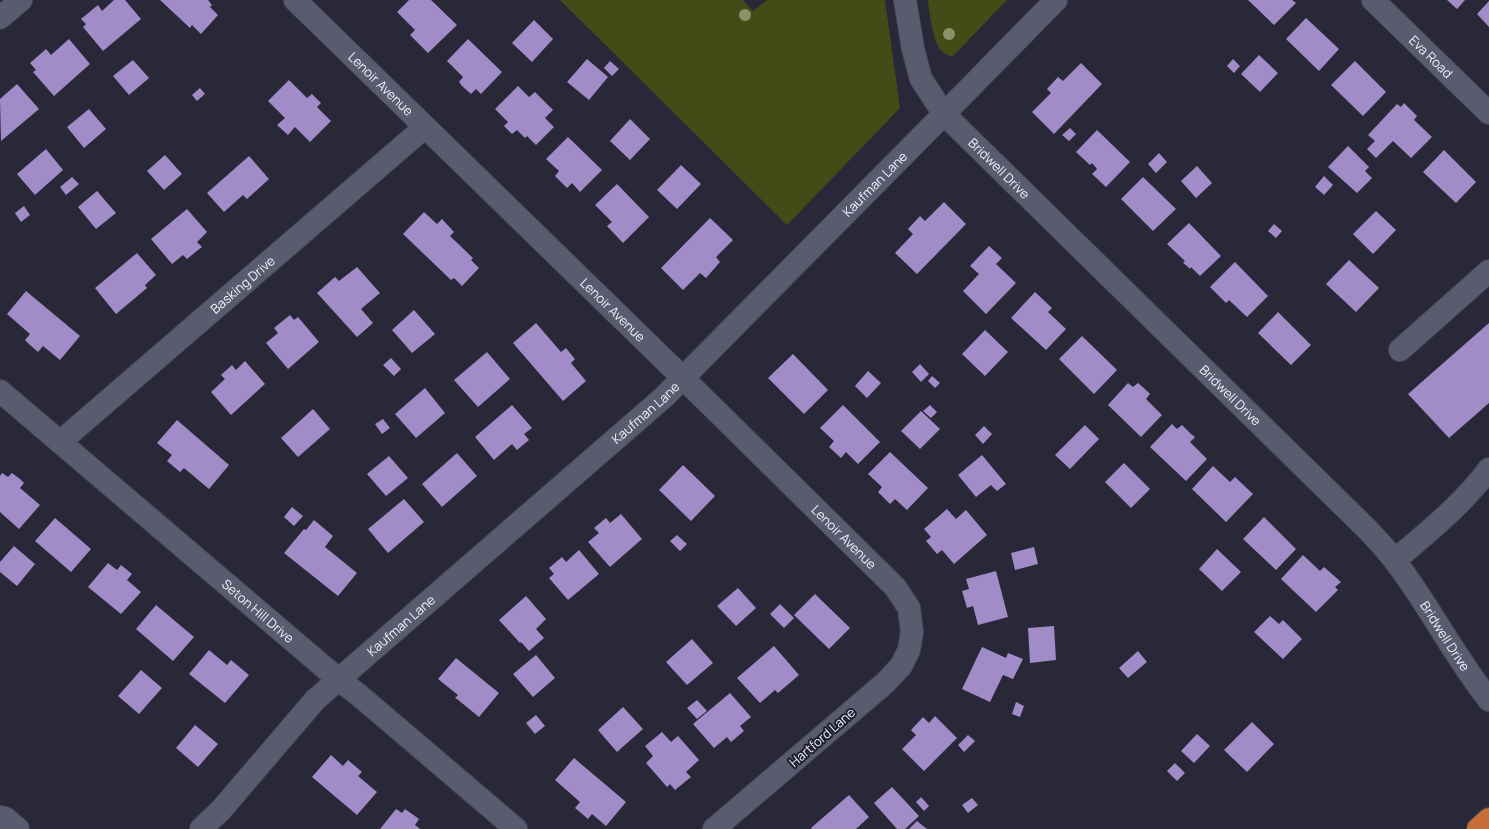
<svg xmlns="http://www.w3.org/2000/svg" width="1489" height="829" font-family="Manrope,sans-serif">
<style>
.green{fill:#434b17}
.building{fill:#a28cc8}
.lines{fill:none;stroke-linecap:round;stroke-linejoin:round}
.minor-casing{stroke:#464755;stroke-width:24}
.highway-casing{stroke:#464755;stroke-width:24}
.minor{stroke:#5b5b6f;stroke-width:22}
.highway{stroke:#c76e38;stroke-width:22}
.tree{fill:#8a9468}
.labels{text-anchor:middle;stroke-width:4;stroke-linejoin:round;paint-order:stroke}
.street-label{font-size:13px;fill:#eff0fb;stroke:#1e1e2f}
</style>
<rect width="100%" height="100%" fill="#282839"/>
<!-- green -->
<path class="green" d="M560,0H743L753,11L767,0H885L900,108L787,225Z
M928,0H1007L952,57C948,55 944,54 941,50C933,42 929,12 928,0Z"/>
<!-- building -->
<path class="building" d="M114,0H125L141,19L103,51L83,27L86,24L81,19L98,5L102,11Z
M160,0H208L212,5L210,7L218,15L201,34L192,25L190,28Z
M409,0H431L457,25L428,53L410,35L415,30L397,12Z
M1248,0H1292L1296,3L1274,25Z
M1447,0H1465L1457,9Z
M1489,1V27L1477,14Z
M1306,18L1339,49L1319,71L1286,39Z
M534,20L553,39L532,62L512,43Z
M69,39L90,64L54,96L33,72L36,70L30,63L46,49L51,55Z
M468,39L502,72L481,94L476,89L471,94L462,86L459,82L463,77L447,61Z
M1259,55L1278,73L1260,92L1241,74Z
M587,59L608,77L589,100L567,82Z
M1233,59L1240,66L1234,73L1227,66Z
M133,60L149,78L129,95L113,76Z
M610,61L619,69L612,76L604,68Z
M1355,61L1386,92L1363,116L1331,85Z
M1081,63L1102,84L1054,134L1032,112L1051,93L1047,89L1058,77L1063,81Z
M289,80L307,98L312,94L321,103L317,107L331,121L310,142L295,127L288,135L277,125L285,118L268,101Z
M17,84L39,109L1,141L0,99Z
M518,86L529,97L535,92L553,110L545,118L554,127L536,145L527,136L525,138L517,130L512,134L504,126L508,122L495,109Z
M200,88L205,94L197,101L192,95Z
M1404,103L1417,116L1414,120L1432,137L1411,158L1393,141L1376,158L1367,149L1375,141L1368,135L1397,104L1401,107Z
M89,109L106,129L84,148L67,127Z
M630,119L650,139L630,160L610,141Z
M1070,128L1076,134L1069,141L1062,135Z
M1097,130L1130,162L1106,187L1092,174L1097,169L1092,163L1090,165L1076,152Z
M568,137L602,170L580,192L572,183L567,188L555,176L559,171L546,159Z
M1348,146L1369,167L1365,171L1372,178L1357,193L1328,167Z
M46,149L63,170L35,195L17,174Z
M1444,150L1476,182L1456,203L1423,172Z
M1159,153L1167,162L1156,173L1148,164Z
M165,155L182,174L164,190L147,171Z
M249,156L269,179L247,199L243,195L224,212L207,193Z
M681,165L701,184L677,209L657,190Z
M1197,166L1212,183L1196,198L1181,181Z
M1324,176L1333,185L1324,195L1315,187Z
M72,177L79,184L66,195L60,187Z
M1143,177L1176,209L1153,231L1121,199Z
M617,184L649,217L623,243L607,226L612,222L595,205Z
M97,191L116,213L96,229L78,207Z
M944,202L966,224L917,274L895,253L913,234L908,229L920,216L925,221Z
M24,206L30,215L21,222L15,213Z
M187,209L207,232L197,242L202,247L198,250L187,259L183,255L172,264L151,239Z
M1376,211L1396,230L1373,254L1353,234Z
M424,212L437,224L442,219L454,232L450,236L473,258L471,260L479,268L462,286L454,278L451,280L403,234Z
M710,218L733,240L716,257L720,262L706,278L700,273L683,290L661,268Z
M1189,223L1221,256L1200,276L1191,267L1190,269L1187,266L1183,263L1185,261L1167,244Z
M1274,224L1282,231L1276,238L1268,231Z
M989,246L1002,258L996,264L1016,283L986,314L963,291L979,274L970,266Z
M137,253L156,275L145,285L147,288L116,314L95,288Z
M1349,260L1379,288L1356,312L1326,284Z
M1235,262L1268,296L1247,317L1229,300L1226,303L1210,287Z
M357,267L380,293L361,309L373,323L357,337L317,293L335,277L339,281Z
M26,291L80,336L60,360L43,346L38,352L30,345L25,340L30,334L7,314Z
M1035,292L1052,308L1048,312L1066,329L1046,350L1011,318Z
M414,310L435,334L412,353L392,330Z
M1278,312L1311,345L1291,365L1258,333Z
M290,315L294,320L298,317L319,342L288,369L266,343L278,333L274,328Z
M536,323L561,352L566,348L574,358L575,359L571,363L586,381L563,401L513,343Z
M1489,323V403L1449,438L1408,394Z
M985,330L1008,352L985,376L962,354Z
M1082,336L1117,370L1094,394L1059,359Z
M487,352L510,379L478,407L454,380Z
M793,354L828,390L804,414L768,378Z
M391,358L401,369L394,376L383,365Z
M245,361L265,384L231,415L211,392L225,379L221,375L232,365L236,370Z
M920,364L929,374L921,382L912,372Z
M868,371L881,383L867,398L855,386Z
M932,376L940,383L935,388L928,381Z
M1128,383L1133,387L1138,383L1146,390L1150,394L1146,399L1162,415L1141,437L1108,405Z
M425,388L445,413L416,438L395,414Z
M512,405L532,428L524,434L529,440L517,450L512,444L494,460L475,437Z
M843,405L880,442L858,464L846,452L841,458L829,447L834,441L820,428Z
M930,405L937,412L931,418L923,411Z
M313,409L330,429L298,457L281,438Z
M921,411L940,429L920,449L901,431Z
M383,419L390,428L382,434L375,424Z
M177,420L229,465L209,489L184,468L180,472L167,461L172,455L157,443Z
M1172,424L1177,429L1182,425L1191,434L1195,437L1190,442L1207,459L1186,481L1150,447Z
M1085,425L1099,439L1070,469L1055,455Z
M984,426L992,434L983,444L975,435Z
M890,452L928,488L907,510L895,499L890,504L878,492L882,487L868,474Z
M457,453L477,476L442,507L422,484Z
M982,455L1006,484L997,491L991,485L976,497L958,475Z
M389,456L408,478L386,496L367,474Z
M1124,463L1150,489L1131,508L1105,482Z
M683,465L715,496L691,521L659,490Z
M1213,466L1230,482L1235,477L1253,494L1226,522L1192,489Z
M2,473L8,477L12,473L20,479L24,483L20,488L40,505L19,529L0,512V476Z
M404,499L424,522L388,553L368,529Z
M292,507L303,516L294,526L284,517Z
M947,509L956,519L966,510L987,535L954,564L942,550L937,554L926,541L931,537L924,529Z
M621,514L642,539L610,567L588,542L599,533L594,528L606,518L610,523Z
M1264,517L1296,549L1276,570L1243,539Z
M55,518L91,549L71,572L35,541Z
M314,520L333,536L325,547L357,573L338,596L284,553L304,529L306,530Z
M677,535L687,544L680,551L670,541Z
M14,546L35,564L17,586L0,572V562Z
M1034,547L1038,564L1015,570L1011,553Z
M1217,549L1241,572L1222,591L1199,569Z
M579,550L599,574L568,600L549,578L554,574L549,568L562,557L566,562Z
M1303,555L1320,571L1324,567L1341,582L1335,587L1338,590L1316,612L1281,579Z
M108,563L117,570L121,565L132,574L127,580L141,592L121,614L88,587Z
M996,571L1008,617L978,625L973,606L967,608L962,591L969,589L966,579Z
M738,588L756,608L736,626L717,606Z
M815,594L850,628L829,649L794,615Z
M526,596L546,619L536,629L544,638L529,651L521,642L520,643L499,620Z
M780,604L794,618L784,628L770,614Z
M156,605L194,637L173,661L136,629Z
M1270,616L1279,624L1283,620L1302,639L1283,659L1254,632Z
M1054,626L1056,660L1030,663L1028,628Z
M692,639L713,663L687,685L666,662Z
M774,646L799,675L778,693L775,690L760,703L737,678Z
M982,647L1006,658L1008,653L1023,659L1013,679L1003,675L990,702L962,689Z
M209,650L227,665L231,660L249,675L225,703L189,674Z
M1138,651L1147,662L1128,678L1119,668Z
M536,655L555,678L533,697L513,674Z
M456,658L499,693L479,717L457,699L455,698L458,695L438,679Z
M141,670L162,688L139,714L118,696Z
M730,693L751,717L740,726L744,731L731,742L727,737L714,748L693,724Z
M697,700L707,711L697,719L687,708Z
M1016,702L1024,706L1020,717L1012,714Z
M623,707L643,729L617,752L598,730Z
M536,715L545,726L535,734L526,723Z
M935,716L957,738L924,771L902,749L916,735L911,730L923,717L929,723Z
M1252,722L1274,744L1247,772L1224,750Z
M195,725L218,744L198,767L176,748Z
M662,732L671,742L678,736L699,760L686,772L691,777L675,790L670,784L667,787L646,763L653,756L645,746Z
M1197,734L1210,746L1194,763L1181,751Z
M968,735L975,741L964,752L958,745Z
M331,755L343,766L348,760L362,772L358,776L377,792L357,815L312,777Z
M574,758L626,802L606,826L592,814L588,819L581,813L575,808L580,802L555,780Z
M1175,763L1185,773L1177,781L1167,771Z
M892,787L919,816L905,829H897L874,803Z
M849,795L869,817L856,829H812L811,828Z
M921,797L929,806L924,811L916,802Z
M972,798L978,805L968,813L962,805Z
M396,809L402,813L405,809L419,819L415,825L420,829H380Z
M917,821L927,829H909Z"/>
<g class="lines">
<defs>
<g id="minor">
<path id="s1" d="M295,0L683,378L895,587L909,608L912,632L909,650L901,666L885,683L714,829"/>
<path id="s2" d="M905,0L913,49L921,79L944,114L1369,531C1378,541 1387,550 1395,561C1429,605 1454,656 1489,700"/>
<path id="s3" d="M1373,0L1489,113"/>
<path d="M0,18L21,0"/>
<path d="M1400,350L1489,271"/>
<path id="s4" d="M0,391L338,679L360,696L516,829"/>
<path id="s5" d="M60,442L425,127"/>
<path d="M1395,560C1428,532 1463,504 1489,469"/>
<path d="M0,817L5,818L18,829"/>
<path id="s6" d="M201,829L221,810L315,700L664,397L944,114L1056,0"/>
</g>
<path id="highway" d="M1478,829L1489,819"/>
</defs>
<!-- minor casing -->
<use href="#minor" class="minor-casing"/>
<!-- highway casing -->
<use href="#highway" class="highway-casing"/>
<!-- minor -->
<use href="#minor" class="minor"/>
<!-- highway -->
<use href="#highway" class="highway"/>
</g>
<!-- trees -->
<g class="tree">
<circle cx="745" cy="15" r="6"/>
<circle cx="949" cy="34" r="6"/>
</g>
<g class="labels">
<!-- street labels -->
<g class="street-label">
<text dy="5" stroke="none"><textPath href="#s3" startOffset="81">Eva Road</textPath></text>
<text dy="5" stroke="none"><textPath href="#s1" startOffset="120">Lenoir Avenue</textPath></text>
<text dy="5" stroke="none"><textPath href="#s2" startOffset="200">Bridwell Drive</textPath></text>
<text dy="5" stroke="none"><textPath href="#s6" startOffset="934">Kaufman Lane</textPath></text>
<text dy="5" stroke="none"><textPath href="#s5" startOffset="241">Basking Drive</textPath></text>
<text dy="5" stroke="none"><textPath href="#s1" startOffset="444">Lenoir Avenue</textPath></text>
<text dy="5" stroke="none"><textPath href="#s2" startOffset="524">Bridwell Drive</textPath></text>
<text dy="5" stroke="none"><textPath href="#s6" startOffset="610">Kaufman Lane</textPath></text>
<text dy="5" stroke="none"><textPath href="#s1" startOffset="768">Lenoir Avenue</textPath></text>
<text dy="5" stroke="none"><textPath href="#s4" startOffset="339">Seton Hill Drive</textPath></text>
<text dy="5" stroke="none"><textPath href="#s6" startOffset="286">Kaufman Lane</textPath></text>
<text dy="5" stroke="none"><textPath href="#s2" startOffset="848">Bridwell Drive</textPath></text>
<text transform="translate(822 737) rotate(-41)" y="5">Hartford Lane</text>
</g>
</g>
</svg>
